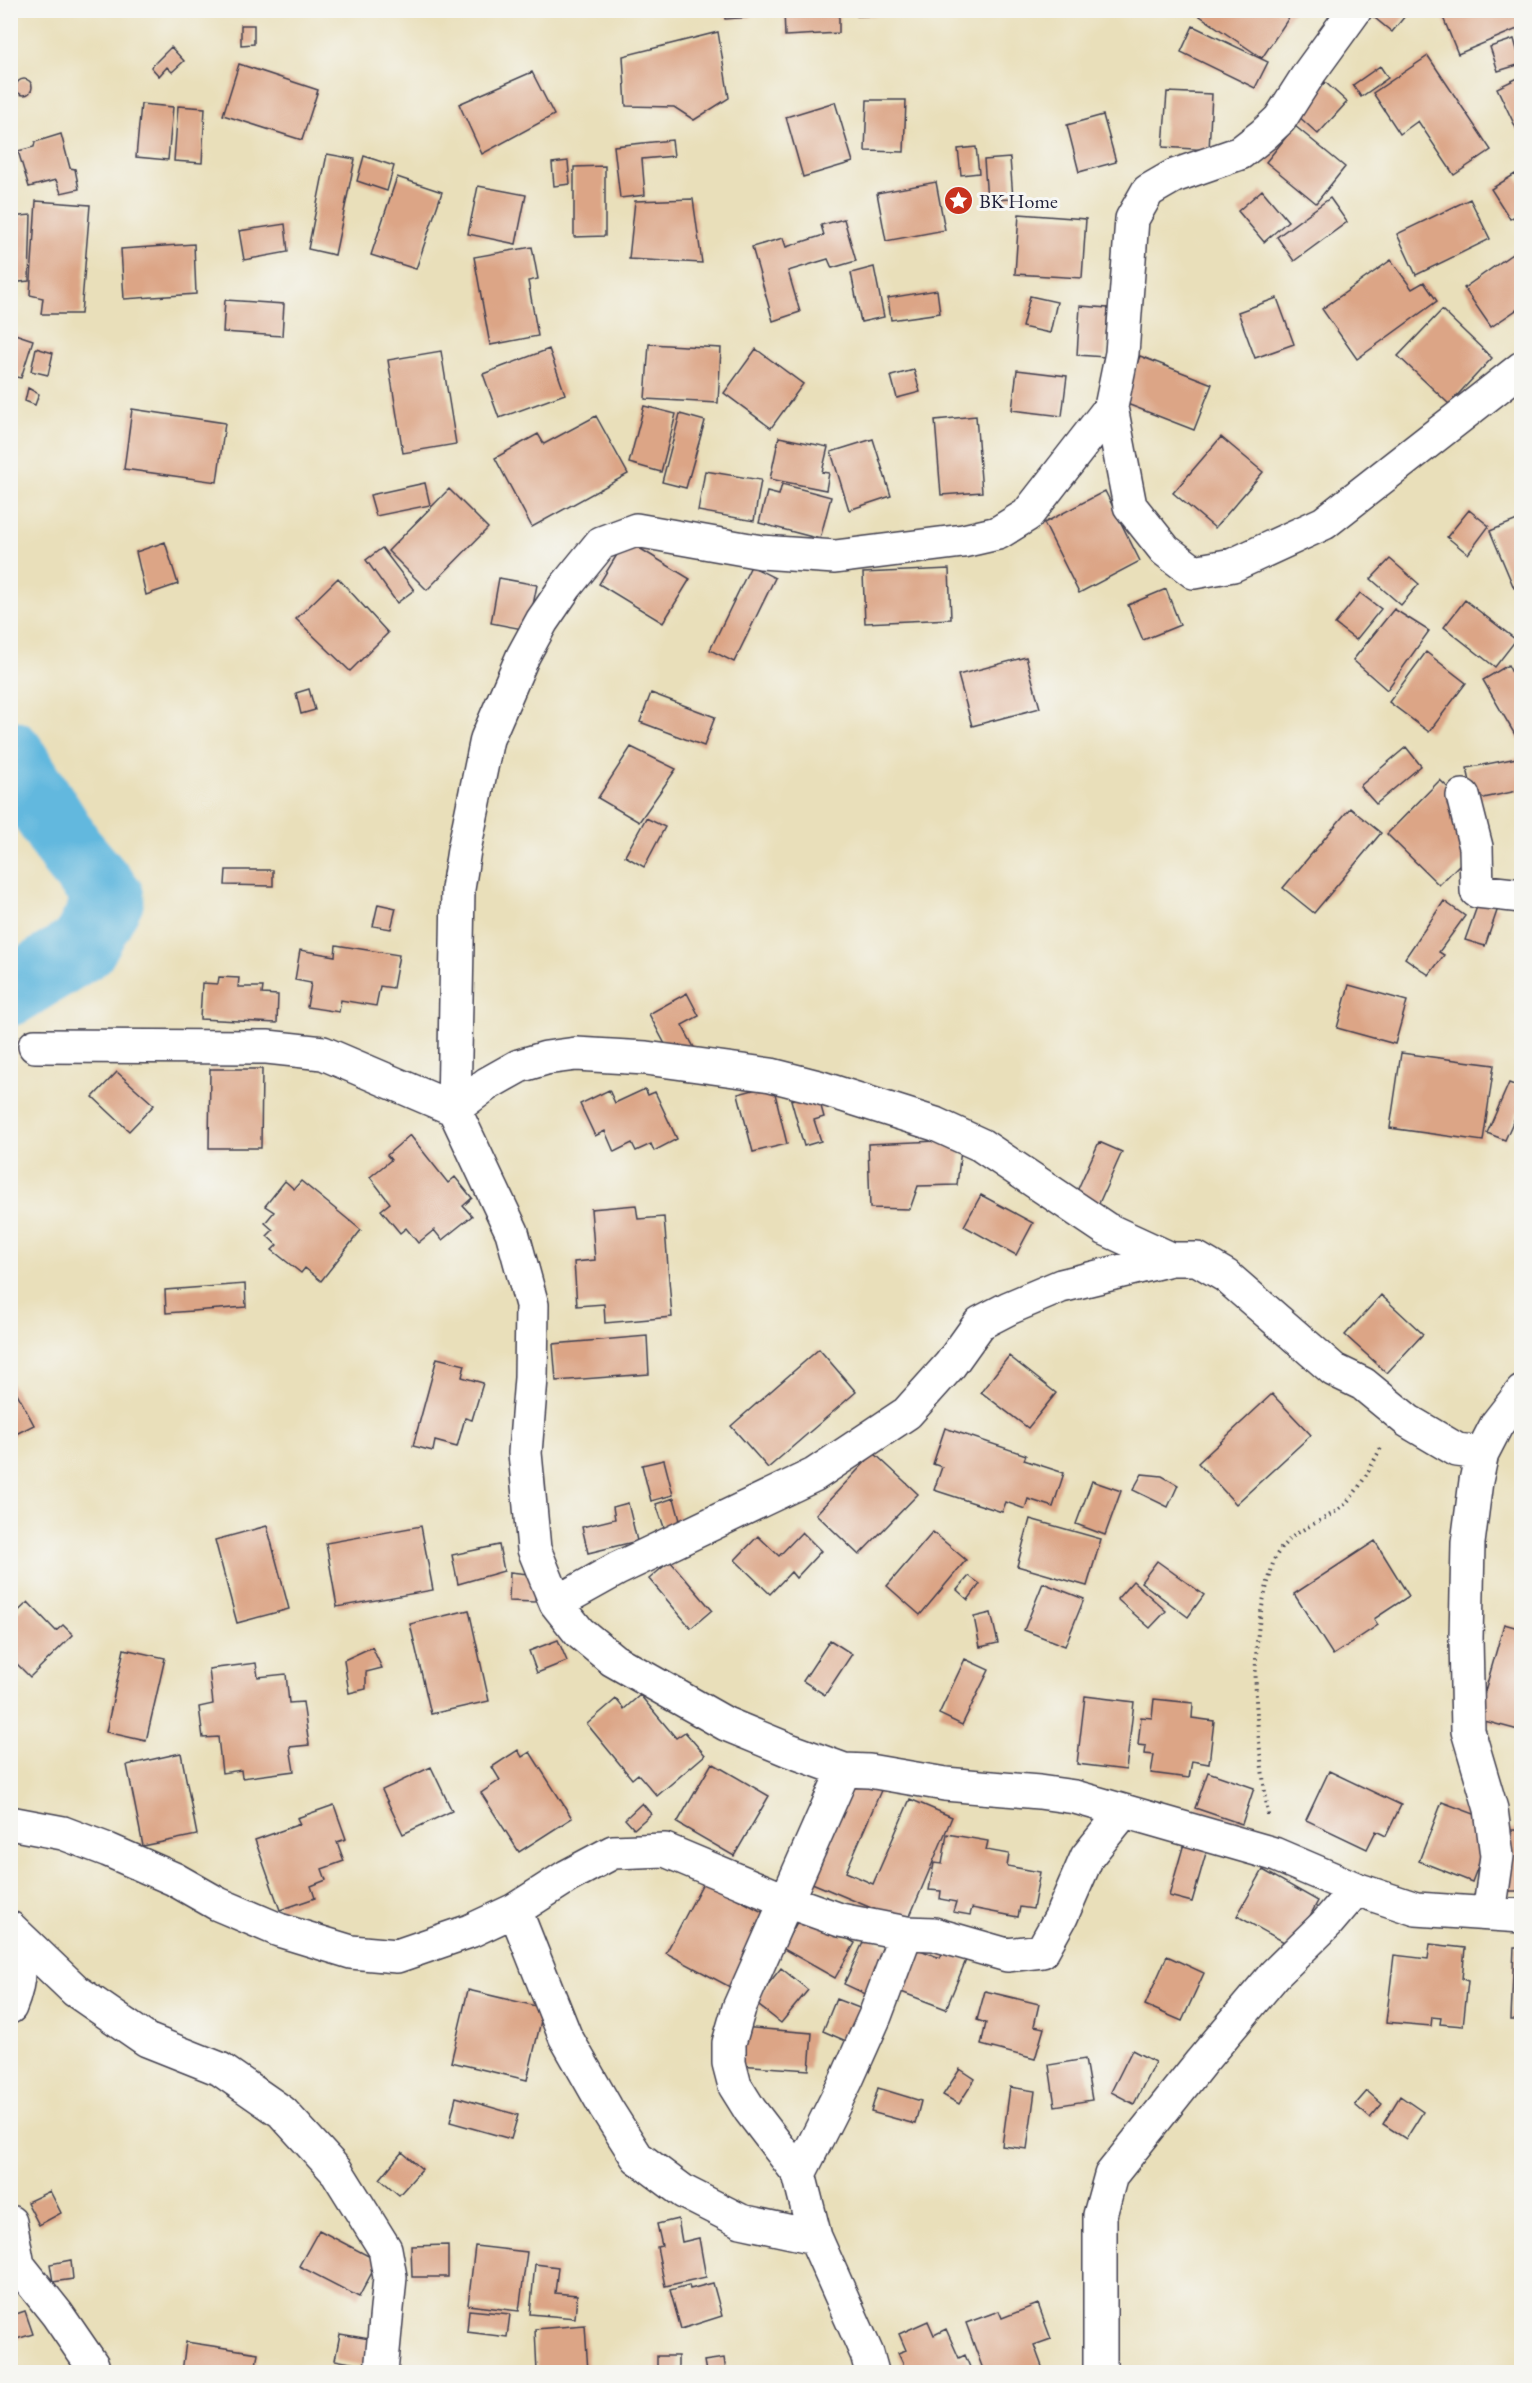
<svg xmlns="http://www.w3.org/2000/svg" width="1532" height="2383" font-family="'EB Garamond',serif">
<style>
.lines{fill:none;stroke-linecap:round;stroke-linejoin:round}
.river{stroke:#62b8de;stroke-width:69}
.building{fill:#dca586}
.street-casing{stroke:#403e4e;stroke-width:36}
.path{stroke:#403e4e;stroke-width:4;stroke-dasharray:1.5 4.5;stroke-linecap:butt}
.street{stroke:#fff;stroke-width:33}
.labels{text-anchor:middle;stroke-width:6;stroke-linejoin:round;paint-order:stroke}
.poi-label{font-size:20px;fill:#22223b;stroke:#f6f6f2;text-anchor:start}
</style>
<rect width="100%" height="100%" fill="#f6f6f2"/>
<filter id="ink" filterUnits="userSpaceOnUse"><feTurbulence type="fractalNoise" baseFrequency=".0167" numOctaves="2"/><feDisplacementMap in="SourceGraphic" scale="12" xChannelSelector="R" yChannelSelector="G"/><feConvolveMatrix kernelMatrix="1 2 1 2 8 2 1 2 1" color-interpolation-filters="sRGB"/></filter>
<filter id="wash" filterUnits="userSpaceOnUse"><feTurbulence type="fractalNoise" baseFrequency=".008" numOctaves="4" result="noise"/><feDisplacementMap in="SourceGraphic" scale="24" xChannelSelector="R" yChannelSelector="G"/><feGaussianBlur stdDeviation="1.35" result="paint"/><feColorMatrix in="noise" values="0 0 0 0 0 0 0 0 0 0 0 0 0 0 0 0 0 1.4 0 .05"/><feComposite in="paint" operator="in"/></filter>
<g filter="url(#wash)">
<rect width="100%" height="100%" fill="#e9dfba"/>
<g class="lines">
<!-- river -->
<path class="river" d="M10,754L72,853L110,898L83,947L10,992"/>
</g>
<g id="blocks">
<!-- building -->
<path class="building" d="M724,10H752V17L725,19Z
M784,10H839V33L785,36Z
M857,10H910V14L857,16Z
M1199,10H1294L1262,58L1197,14Z
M1373,10H1410L1392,32L1370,14Z
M1440,10H1522V27L1458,54Z
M241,25H254V44L241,45Z
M1193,26L1268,62L1255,88L1181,52Z
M718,32L729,98L694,120L674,107L626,106L623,56Z
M1514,39L1521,64L1498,71L1490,47Z
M171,47L184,61L172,72L167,67L159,76L151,67Z
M1428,56L1491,150L1454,175L1418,121L1400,134L1373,93Z
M239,64L318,90L302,140L223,115Z
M1380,66L1388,78L1361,97L1353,85Z
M532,72L554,115L482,154L459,104Z
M1522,76V128L1517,130L1497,88Z
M16 87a8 8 0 1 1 16 0a8 8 0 1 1-16 0Z
M1325,82L1347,102L1318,134L1296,114Z
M1167,92L1212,94L1209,150L1163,147Z
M867,100H906L904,152L865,151Z
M835,102L853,162L803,177L786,117Z
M141,104L173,107L168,160L136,157Z
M178,106L205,108L202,163L174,161Z
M1103,115L1116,162L1079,172L1067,125Z
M1295,126L1345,167L1316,203L1266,162Z
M61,134L70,168L75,169L79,189L61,193L56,180L29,187L18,151L34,147L35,142Z
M672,140L674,156L642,159L645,195L620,198L614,146Z
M976,147L979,173L961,175L958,149Z
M327,154L355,159L335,255L308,249Z
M364,156L394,166L387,191L357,181Z
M1010,158L1013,199L987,200L984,160Z
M568,161L570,184L554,186L552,163Z
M605,166V236L574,237V167Z
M1515,174L1522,184V212L1510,219L1491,189Z
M397,177L442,192L416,269L371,255Z
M936,182L945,230L886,241L877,193Z
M478,186L526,195L516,244L468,234Z
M1262,190L1288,221L1264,242L1238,211Z
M1330,198L1347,222L1294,261L1277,237Z
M693,199L702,263L629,259L635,201Z
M1470,199L1490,239L1416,275L1397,234Z
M36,201L90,205L81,314H41L43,298L30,295Z
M1019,214L1086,219L1082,278L1015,274Z
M31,215L29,281L10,283V217Z
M844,219L856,261L832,268L828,259L788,271L800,312L773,321L752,247L783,238L786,247L824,235L821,225Z
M285,224L288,252L244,260L239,231Z
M194,244L196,294L124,299L121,249Z
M532,247L538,279L528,281L538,336L490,345L474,257Z
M1522,247V306L1491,327L1464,288Z
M1391,260L1412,289L1424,282L1437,301L1357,359L1322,309Z
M874,267L884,317L861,322L851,273Z
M937,290L940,313L891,320L888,298Z
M1030,296L1057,302L1050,333L1022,327Z
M1277,298L1294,344L1255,358L1238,312Z
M225,300L284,304L282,336L223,332Z
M1080,306L1108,308L1105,357L1077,355Z
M1442,310L1492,358L1449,404L1398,356Z
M12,333L33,340L21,378L10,376Z
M649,344L721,348L718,403L645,399Z
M36,348L53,353L48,375L31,371Z
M549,349L565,394L499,418L483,374Z
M756,349L803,384L771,428L724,393Z
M441,351L456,444L403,453L388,360Z
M1140,356L1212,384L1194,430L1122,402Z
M914,370L920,392L897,398L891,376Z
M1017,370L1067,376L1062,416L1012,410Z
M28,388L39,394L35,405L25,401Z
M644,406L676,414L661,472L629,463Z
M132,409L225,423L217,482L124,469Z
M680,414L705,421L686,488L662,482Z
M596,416L628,474L532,527L495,458L538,434L544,444Z
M976,416L982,492L941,495L935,420Z
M779,437L828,447L822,472L829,473L826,490L770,479Z
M1221,437L1263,472L1215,528L1173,493Z
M873,439L891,496L849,510L831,452Z
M705,471L761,480L754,521L698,511Z
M425,483L430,505L376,516L370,495Z
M782,484L831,497L820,539L759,523L767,492L779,495Z
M449,489L488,528L427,590L388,551Z
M1105,491L1140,561L1079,593L1044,523Z
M1469,510L1489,526L1468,554L1447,537Z
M1522,518V585L1514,588L1490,531Z
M626,540L690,579L663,623L599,584Z
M165,542L178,584L146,595L136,552Z
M382,548L414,590L397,603L366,560Z
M1390,559L1419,584L1401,605L1371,579Z
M751,566L775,578L734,662L710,650Z
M949,569L951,619L865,623L863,573Z
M338,578L388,633L350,671L296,619Z
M499,578L537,585L528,630L491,623Z
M1166,589L1180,625L1143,640L1128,605Z
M1360,593L1381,609L1356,640L1335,624Z
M1465,600L1516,640L1495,667L1444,627Z
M1394,609L1429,631L1387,690L1353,660Z
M1426,652L1466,683L1429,732L1389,702Z
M1026,657L1040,708L972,726L958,675Z
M1508,665L1512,673L1522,667V738L1518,740L1483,680Z
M309,689L315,710L301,714L296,693Z
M651,693L715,717L704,746L640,722Z
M631,747L676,769L639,822L598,798Z
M1406,747L1421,766L1376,804L1360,786Z
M1522,757V790L1474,800L1467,768Z
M1440,780L1464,803L1480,844L1439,885L1387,834Z
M1350,808L1381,833L1314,913L1283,888Z
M646,818L665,827L644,867L625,856Z
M226,870H273V886L225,885Z
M1444,901L1465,916L1439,952L1444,955L1429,975L1405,958Z
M1479,901L1498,908L1485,946L1465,940Z
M378,904L396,908L391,929L373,926Z
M336,945L399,955L393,988L380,986L376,1006L341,1000L339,1012L307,1007L311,983L295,980L300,950L335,956Z
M219,977L239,978L238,987H263L262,994L278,995L277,1023L200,1019L202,983L218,984Z
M1349,985L1407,1001L1395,1044L1337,1028Z
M687,993L699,1016L682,1025L696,1051L675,1063L649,1014Z
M1401,1053L1494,1065L1483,1141L1390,1128Z
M210,1069H262L261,1148H209Z
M117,1072L154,1105L129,1131L93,1097Z
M1509,1083L1522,1088V1113L1518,1111L1505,1140L1487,1133Z
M773,1085L787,1144L753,1152L738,1094Z
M645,1089L648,1095L655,1092L677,1139L654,1151L651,1144L636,1151L632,1143L614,1152L605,1131L595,1136L580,1104L609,1090L615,1103Z
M817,1092L824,1117L814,1120L821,1141L804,1146L791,1100Z
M410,1135L448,1183L455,1177L472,1198L463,1206L472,1216L442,1240L434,1230L418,1243L406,1228L400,1233L381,1210L390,1203L370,1177L391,1160L387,1155Z
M962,1140L957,1185L918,1186L910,1209L870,1208L868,1144Z
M1099,1142L1122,1152L1096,1210L1073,1200Z
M285,1181L294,1189L301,1181L361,1230L321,1281L305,1268L301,1273L272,1250L277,1245L267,1236L273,1230L265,1223L274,1212L265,1206Z
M981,1195L1033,1223L1016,1255L964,1226Z
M636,1205L638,1219L664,1217L672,1317L605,1323L604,1304L577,1306L574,1262L595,1260L591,1209Z
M245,1284L246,1307L166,1313L165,1290Z
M1381,1295L1423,1334L1387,1373L1345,1335Z
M647,1336L649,1374L556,1381L553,1344Z
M819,1349L856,1392L768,1468L731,1426Z
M1009,1356L1056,1393L1028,1428L981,1392Z
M437,1358L465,1365L462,1377L483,1383L472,1420L465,1418L457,1447L435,1441L433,1451L413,1446Z
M10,1380L34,1425L10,1437Z
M1272,1394L1311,1435L1236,1504L1198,1463Z
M945,1428L1026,1455L1024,1460L1064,1473L1053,1507L1028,1499L1025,1509L1006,1502L1002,1512L934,1490L942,1467L933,1464Z
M874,1453L918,1494L859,1555L816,1514Z
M664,1460L673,1495L651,1501L642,1465Z
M1142,1474L1162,1476L1178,1485L1168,1507L1133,1490Z
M1092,1481L1121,1491L1105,1535L1076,1524Z
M674,1498L682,1528L666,1533L656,1504Z
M628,1503L637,1541L588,1553L582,1527L615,1519L613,1507Z
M1030,1519L1101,1539L1087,1586L1017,1566Z
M267,1526L289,1609L237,1623L215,1540Z
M421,1526L433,1590L337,1607L326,1543Z
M802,1532L821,1551L796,1578L791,1572L770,1594L735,1560L758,1536L779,1556Z
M933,1532L966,1560L920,1615L887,1586Z
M1375,1541L1409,1596L1374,1619L1378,1625L1333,1655L1294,1594Z
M499,1545L504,1571L458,1584L452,1555Z
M670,1561L712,1610L691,1628L649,1579Z
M1157,1561L1204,1595L1188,1617L1141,1582Z
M510,1572L537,1575L535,1602L509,1601Z
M969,1576L980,1584L968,1600L957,1590Z
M1133,1581L1166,1611L1150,1628L1117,1599Z
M1043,1583L1084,1599L1065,1646L1024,1630Z
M28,1602L56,1631L63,1625L73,1635L30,1677L10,1657V1619Z
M469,1610L489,1701L431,1714L410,1624Z
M991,1613L998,1643L980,1647L974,1617Z
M1504,1624L1522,1629V1731L1477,1719Z
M558,1640L567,1661L537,1673L529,1651Z
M830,1640L852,1654L825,1695L803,1681Z
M372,1647L382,1668L366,1672V1689L349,1693L344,1660Z
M124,1649L165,1658L146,1741L106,1732Z
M965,1659L989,1670L962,1725L939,1714Z
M256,1663L258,1677L286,1674L289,1703L303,1702L309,1745L290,1747L294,1771L242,1778L241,1770L222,1773L218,1737L203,1738L199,1707L213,1704L209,1669Z
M640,1695L676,1738L685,1732L705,1755L657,1796L638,1774L632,1779L587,1724L616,1699L624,1709Z
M1085,1696L1134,1702L1126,1770L1077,1764Z
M1154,1699L1193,1703L1192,1718L1214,1721L1209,1764L1192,1761L1189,1778L1151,1773L1154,1755L1145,1754L1146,1746L1138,1745L1141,1717L1152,1718Z
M518,1750L522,1757L530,1752L572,1818L519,1852L481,1793L500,1780L492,1767Z
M181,1753L197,1835L143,1846L127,1765Z
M712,1763L769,1796L734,1856L677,1823Z
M431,1767L452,1811L403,1834L382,1790Z
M1329,1771L1401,1805L1386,1836L1376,1831L1367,1849L1306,1820Z
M1208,1772L1254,1788L1242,1824L1195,1808Z
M850,1774L882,1788L846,1872L873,1884L910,1799L952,1817L907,1923L805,1880Z
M1442,1802L1485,1818L1490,1834L1472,1882L1419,1861Z
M642,1803L651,1814L634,1829L625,1819Z
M334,1805L346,1839L337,1842L344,1861L322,1869L326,1880L311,1886L315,1898L280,1910L255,1840L300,1824L297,1818Z
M1507,1830H1522V1891H1508Z
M947,1834L988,1841L986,1850L1009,1854L1007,1866L1040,1872L1033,1909L1020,1907L1018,1917L972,1908L970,1915L953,1912L956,1902L940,1899L941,1891L929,1890L934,1863L942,1864Z
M1185,1840L1208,1846L1192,1902L1169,1896Z
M1263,1870L1318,1901L1293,1947L1237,1916Z
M704,1881L768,1915L730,1987L666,1953Z
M803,1912L855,1943L835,1978L782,1948Z
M866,1936L894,1949L872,1997L844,1984Z
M1430,1944L1465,1948L1462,1979L1468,1981L1463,2026L1440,2024L1441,2018L1432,2017L1431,2026L1386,2022L1394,1955L1428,1959Z
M913,1947L940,1958L943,1952L966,1960L946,2009L896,1990Z
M1514,1947H1522V2020H1511Z
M1167,1956L1204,1973L1182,2021L1145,2005Z
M781,1968L808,1990L781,2023L754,2002Z
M468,1990L544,2008L527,2080L451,2062Z
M985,1991L1039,2004L1034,2026L1044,2028L1035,2059L981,2045L986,2023L977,2020Z
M836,1999L867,2011L853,2044L823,2031Z
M741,2027L812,2033L809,2070L738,2065Z
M1132,2050L1155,2062L1134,2104L1111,2092Z
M1085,2059L1092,2100L1055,2106L1049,2065Z
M960,2069L975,2079L959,2104L943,2095Z
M1010,2087L1035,2091L1027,2149L1002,2146Z
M878,2088L921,2101L915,2124L871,2112Z
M1367,2091L1382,2104L1370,2118L1355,2105Z
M1400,2096L1423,2112L1406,2139L1383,2124Z
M456,2097L518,2115L511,2139L450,2122Z
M402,2152L422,2169L399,2195L380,2179Z
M50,2191L61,2213L39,2225L27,2202Z
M678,2219L682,2242L699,2238L706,2277L665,2286L657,2247L662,2246L657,2224Z
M319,2230L378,2261L359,2297L299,2266Z
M448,2245V2277H412L411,2246Z
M475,2246L527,2252L519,2311L468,2305Z
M71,2260L73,2279L53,2282L50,2264Z
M535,2264L558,2267L555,2293L577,2295L575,2318L530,2314Z
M713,2283L722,2316L681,2329L670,2290L689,2285L690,2289Z
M1038,2304L1051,2339L1034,2345L1044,2372H984L966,2323L999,2311L1002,2318Z
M469,2310L510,2314L507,2337L467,2332Z
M25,2311L33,2334L10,2341V2316Z
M928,2321L934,2335L946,2329L959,2358L965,2355L972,2372H907L898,2353L906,2350L899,2334Z
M585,2325L588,2372H537L535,2329Z
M340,2334L376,2340L371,2367L335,2360Z
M186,2342L258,2353L255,2372H182Z
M657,2356H678V2372H657Z
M724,2358L726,2372H706L704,2361Z"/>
</g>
</g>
<g filter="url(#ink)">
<use href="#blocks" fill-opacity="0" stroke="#403e4e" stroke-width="1.5"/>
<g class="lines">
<defs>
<path id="street" d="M1355,10L1310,72L1280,119L1263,135L1240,153L1174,176L1148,191L1132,219L1122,353L1111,407L1027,515L998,533L963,541L835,557L761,552L636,530L601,543L566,586L542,621L523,656L487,739L464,850L458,889L454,1109L512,1232L532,1305L531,1378L525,1453L534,1549L556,1603L579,1632L613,1660L726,1724L789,1750L844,1770L869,1771L945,1784L1039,1792L1075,1797L1274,1854L1356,1889L1416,1909L1522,1916
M1111,407L1130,506L1165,550L1194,572L1233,565L1324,523L1522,368
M1463,796L1476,847L1477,891L1522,896
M35,1046L267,1047L323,1053L454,1109L487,1084L519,1066L546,1058L576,1054L646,1058L771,1075L818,1087L935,1124L981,1145L1106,1229L1171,1259H1197L1226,1276L1334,1370L1363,1384L1408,1421L1457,1450L1482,1453
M556,1603L617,1569L814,1475L907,1413L950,1365L980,1323L1009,1308L1061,1286L1171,1259
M844,1770L739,2008L729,2043V2063L735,2086L750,2110L799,2174L815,2237L867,2354L872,2372
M10,1823L63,1833L108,1850L174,1879L218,1904L279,1930L351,1952L397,1956L470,1931L515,1910L568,1876L613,1852L665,1850L787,1901L840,1920L906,1933L934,1934L1007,1955L1042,1951L1061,1917L1087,1857L1124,1811
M515,1910L565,2036L606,2108L637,2157L684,2192L741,2221L815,2237
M1489,1914L1497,1856L1491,1809L1468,1731L1466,1639L1468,1543L1476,1481L1482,1453L1497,1424L1522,1392
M10,1928L76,1991L147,2040L220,2069L282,2112L337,2172L385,2249L390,2277L381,2372
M10,2007C23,1975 18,1962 11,1929
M799,2174L846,2081L875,2016L906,1933
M10,2222L18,2265L57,2314L92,2365L94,2372
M1100,2372V2215L1111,2175L1201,2062L1275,1974L1327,1923L1356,1889"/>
</defs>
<!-- street casing -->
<use href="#street" class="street-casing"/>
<!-- path -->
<path class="path" d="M1268,1815C1258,1739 1246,1657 1268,1582C1271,1574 1272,1563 1276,1556C1291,1530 1316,1525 1338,1510C1357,1496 1371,1466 1382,1446"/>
<!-- street -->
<use href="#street" class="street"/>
</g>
</g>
<!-- icons -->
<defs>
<symbol id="sight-disc" viewBox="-11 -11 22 22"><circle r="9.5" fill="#c8321e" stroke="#f6f6f2"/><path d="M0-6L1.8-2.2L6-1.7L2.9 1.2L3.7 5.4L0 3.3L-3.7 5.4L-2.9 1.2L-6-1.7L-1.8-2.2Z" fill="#fff"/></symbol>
</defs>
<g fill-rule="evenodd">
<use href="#sight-disc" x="942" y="184" width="33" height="33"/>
</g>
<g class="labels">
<!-- poi labels -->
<g class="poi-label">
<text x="979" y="208">BK Home</text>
</g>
</g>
<!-- margin -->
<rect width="1532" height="2383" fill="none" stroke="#f6f6f2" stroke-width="36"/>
</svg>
